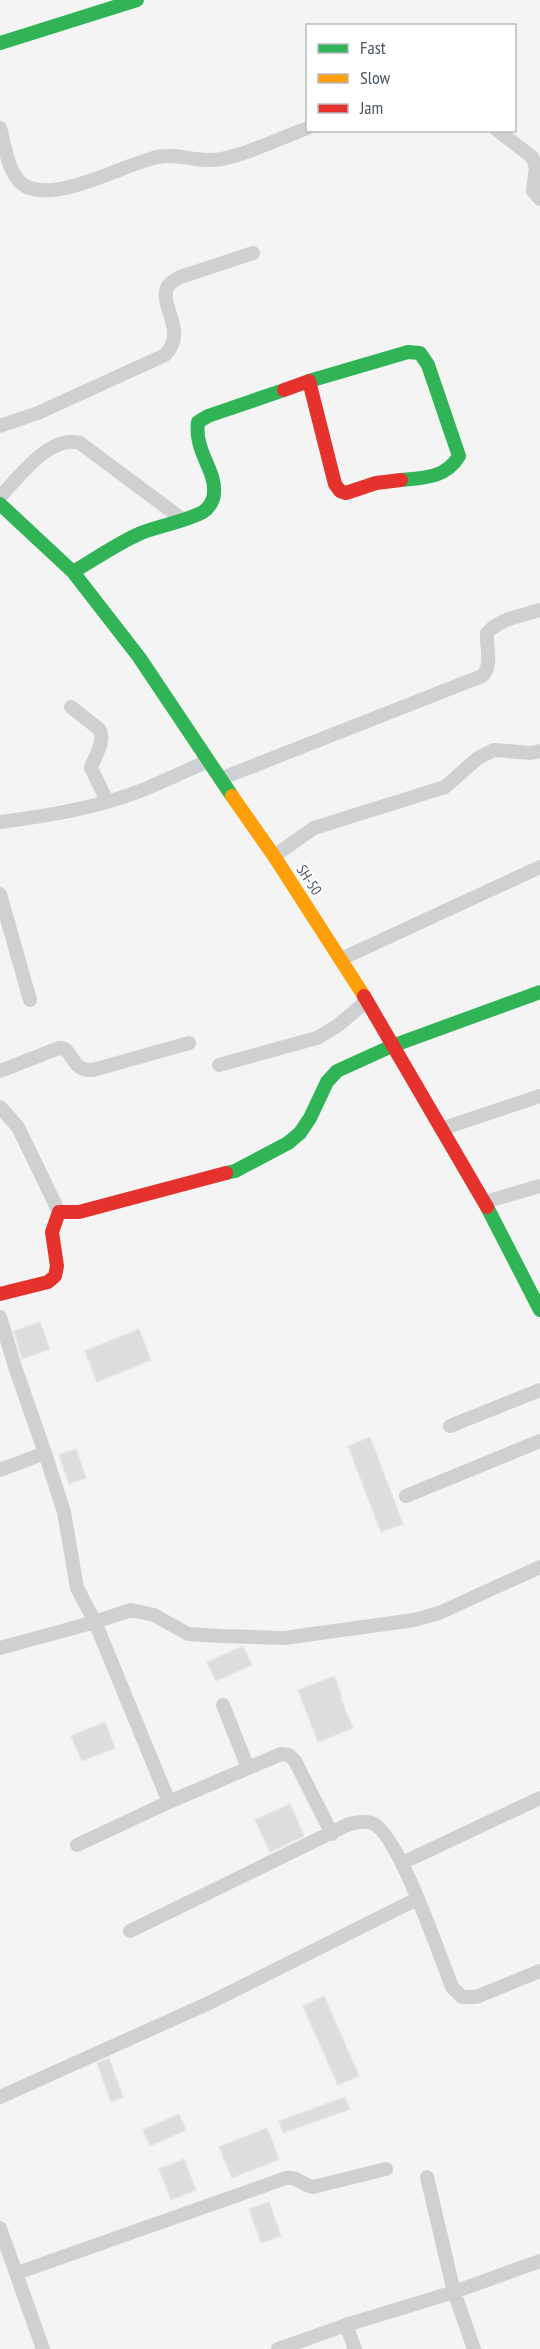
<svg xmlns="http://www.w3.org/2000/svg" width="540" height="2349" font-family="'PT Sans Narrow',sans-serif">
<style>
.building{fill:#ddddde;stroke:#e5e6e7;stroke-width:1.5}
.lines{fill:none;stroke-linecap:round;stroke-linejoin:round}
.street{stroke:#ced0d2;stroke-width:14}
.fast{stroke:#30b455;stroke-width:14}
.slow{stroke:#ff9f0a;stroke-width:14}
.jam{stroke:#e5322d;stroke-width:14}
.labels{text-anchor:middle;stroke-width:4.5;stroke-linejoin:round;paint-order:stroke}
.street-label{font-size:15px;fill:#4a5661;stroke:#fff}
</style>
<rect width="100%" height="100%" fill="#f4f4f4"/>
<!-- building -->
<path class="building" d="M40,1322L50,1349L22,1359L14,1331Z
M139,1329L151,1360L97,1382L85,1351Z
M370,1437L403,1524L381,1532L348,1446Z
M76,1449L86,1478L69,1484L59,1455Z
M243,1646L252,1665L216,1681L207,1662Z
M334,1676L342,1697H340L353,1728L318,1742L298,1690Z
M105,1722L115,1748L82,1761L71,1736Z
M290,1804L304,1836L270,1852L255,1820Z
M324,1996L359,2076L338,2085L303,2006Z
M109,2058L123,2097L111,2102L97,2063Z
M345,2097L350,2109L283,2133L279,2121Z
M179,2114L186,2130L150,2146L143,2130Z
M267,2128L279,2159L232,2178L219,2147Z
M184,2159L196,2190L171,2200L159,2169Z
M269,2202L281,2236L261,2243L249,2209Z"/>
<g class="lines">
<!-- street -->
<path class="street" d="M0,128C5,145 8,176 25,186C57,203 122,165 157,157C178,153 192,161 212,160C238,159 282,137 308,128
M497,130L532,157L536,167L533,191L540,199
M0,426L38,413L165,355C189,331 157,304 168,286C171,282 176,279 180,277L253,253
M0,497C19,477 50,434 80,443L182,519
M71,707L99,729C106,740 95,756 91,768L107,801
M220,779L482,676C493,666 486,647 487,633C500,618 522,616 540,610
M0,822C47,816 96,808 140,791C163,782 185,771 208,761
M274,856L314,828L445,787L478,758L494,750L531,753L540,751
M0,894L30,1000
M341,959L540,867
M219,1065L317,1038L337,1026L367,1001
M0,1071L59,1048L65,1049C76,1060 75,1071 93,1070L189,1043
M0,1107L18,1127L59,1212
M441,1129L540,1096
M485,1202L540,1186
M0,1317L16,1370L45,1453L0,1470
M450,1426L540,1390
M45,1453L64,1512L77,1588L95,1622L169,1802L281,1754L289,1755L295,1761L332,1834
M406,1496L540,1441
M0,1648L95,1622L131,1610L154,1615L188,1634L221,1636L284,1638L414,1620L439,1613L540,1567
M223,1705L248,1768
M77,1845L169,1802
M402,1863L540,1798
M130,1931L349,1824C356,1823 365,1820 372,1823C398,1832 440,1957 452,1987L462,1997H476L540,1971
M0,2097L209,2003L417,1899
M427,2177L454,2292L474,2349
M0,2228L43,2349
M17,2273L286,2178C297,2176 302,2185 313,2187L386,2169
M346,2325L454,2292L540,2261
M278,2349L346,2325L355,2349"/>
<!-- fast -->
<path class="fast" d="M0,43L137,0
M309,381L408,352L420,353L428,365L459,456C446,478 424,478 401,480
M0,504L73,572L139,657L232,796
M73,572C95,559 118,543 141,533C161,525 184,522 203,512C209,508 214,500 214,493C216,469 194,452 198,422L208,416L284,390
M226,1173L235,1171L288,1143L300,1133L310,1118L327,1082L337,1071L392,1046L540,992
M487,1207L540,1310"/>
<!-- slow -->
<path class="slow" d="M232,796L274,856L364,996"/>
<!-- jam -->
<path class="jam" d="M284,390L309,381L335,484L340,491L346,493L376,483L401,480
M364,996L487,1207
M0,1294L48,1282L55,1276L57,1266L52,1232L59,1212H79L226,1173"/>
</g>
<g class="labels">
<!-- street labels -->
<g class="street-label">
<text transform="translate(309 880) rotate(57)" y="5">SH-50</text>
</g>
</g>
<!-- legend -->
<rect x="306" y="24" width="210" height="108" fill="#ffffff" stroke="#b7bbc0" stroke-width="1.5"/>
<rect x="318" y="44" width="30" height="9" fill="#30b455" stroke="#b7bbc0" stroke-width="1.5"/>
<text x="360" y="54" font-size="18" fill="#4a5661">Fast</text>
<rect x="318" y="74" width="30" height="9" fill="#ff9f0a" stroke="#b7bbc0" stroke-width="1.5"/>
<text x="360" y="84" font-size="18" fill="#4a5661">Slow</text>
<rect x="318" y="104" width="30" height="9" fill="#e5322d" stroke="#b7bbc0" stroke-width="1.5"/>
<text x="360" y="114" font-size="18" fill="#4a5661">Jam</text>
</svg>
